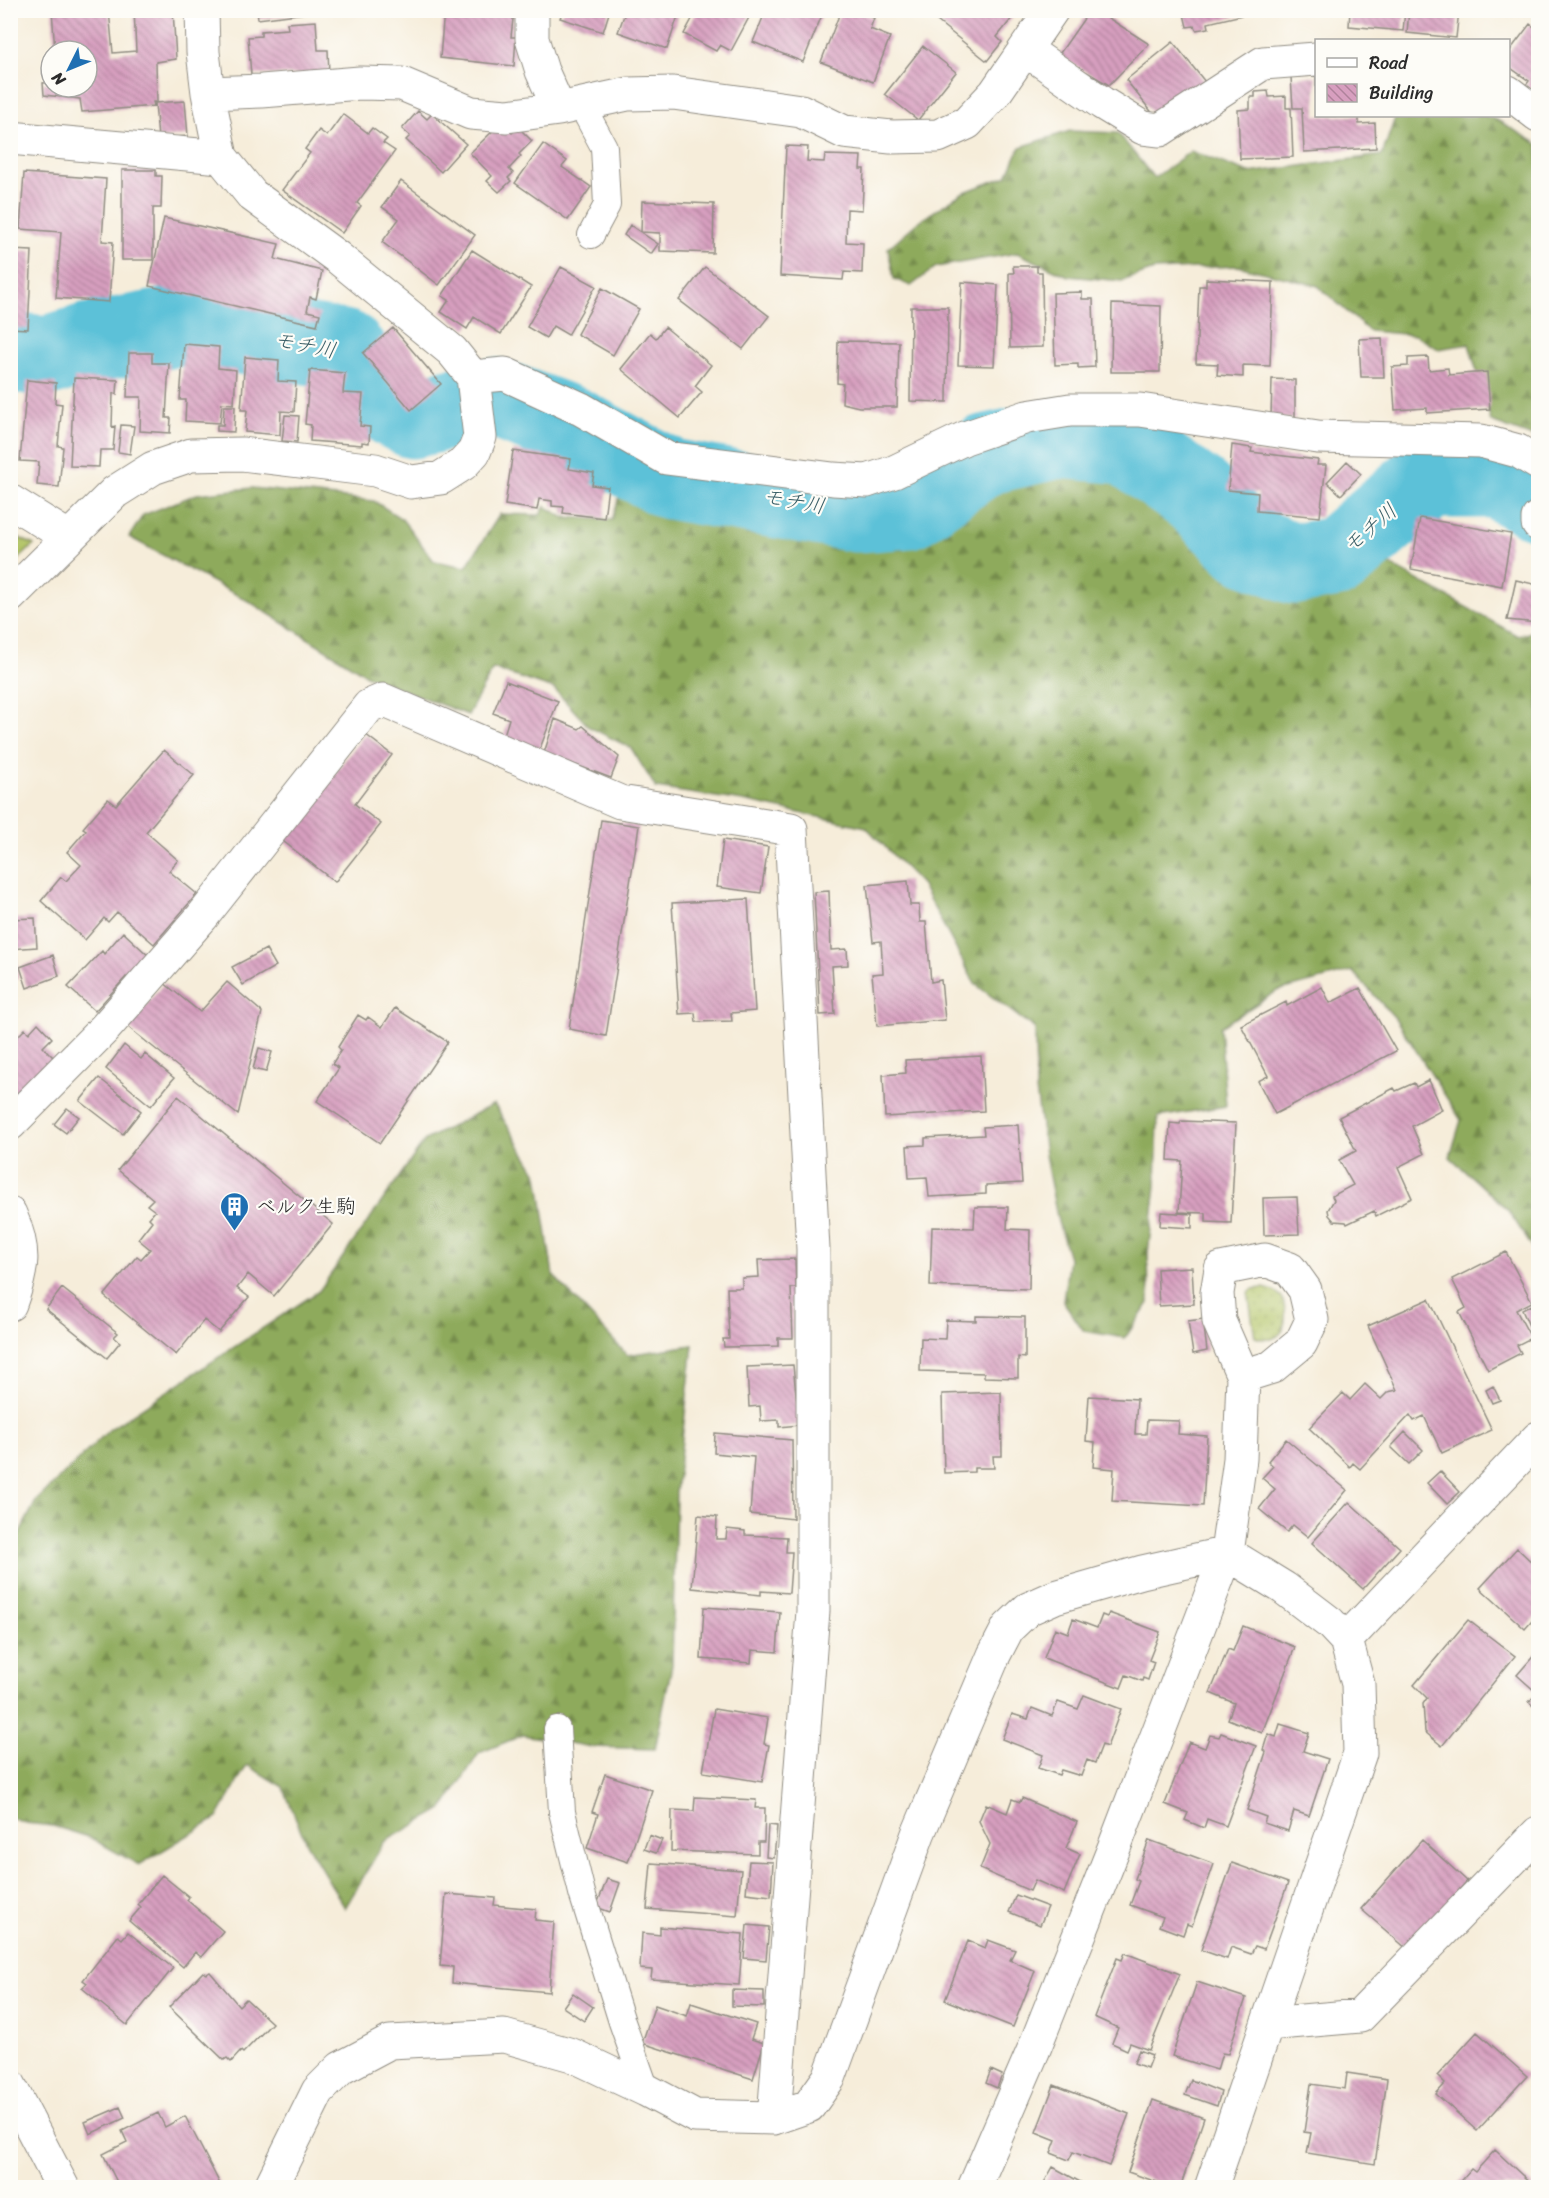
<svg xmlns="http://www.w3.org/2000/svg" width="1549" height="2198" font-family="Sriracha,'Klee One',sans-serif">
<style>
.grass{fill:url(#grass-dots);stroke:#6f784a;stroke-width:1.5}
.forest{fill:url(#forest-firs);stroke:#5c6a44;stroke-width:1.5}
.park{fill:url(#park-tufts);stroke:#6f784a;stroke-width:1.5}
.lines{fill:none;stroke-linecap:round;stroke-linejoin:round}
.river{stroke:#5bc1d8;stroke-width:81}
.building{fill:url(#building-back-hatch)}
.service-casing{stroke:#908c82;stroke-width:28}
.minor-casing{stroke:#908c82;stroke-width:35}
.service{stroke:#fff;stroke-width:26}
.minor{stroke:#fff;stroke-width:33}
.labels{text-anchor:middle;stroke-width:4.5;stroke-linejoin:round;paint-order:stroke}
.poi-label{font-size:20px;fill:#2b2b2b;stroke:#fdfcf7;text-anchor:start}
.water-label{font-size:21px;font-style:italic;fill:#3c6068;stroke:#fdfcf7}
</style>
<defs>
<pattern id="grass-dots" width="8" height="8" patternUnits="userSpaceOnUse" patternTransform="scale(1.5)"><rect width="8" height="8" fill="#b3c568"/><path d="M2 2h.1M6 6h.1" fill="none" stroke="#9aa95a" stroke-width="1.8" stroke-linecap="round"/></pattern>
<pattern id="forest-firs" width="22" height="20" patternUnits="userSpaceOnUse" patternTransform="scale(1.5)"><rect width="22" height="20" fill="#8eaa5c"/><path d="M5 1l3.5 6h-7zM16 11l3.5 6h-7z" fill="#748b4c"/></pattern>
<pattern id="park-tufts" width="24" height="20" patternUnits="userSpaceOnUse" patternTransform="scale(1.5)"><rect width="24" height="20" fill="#b3c568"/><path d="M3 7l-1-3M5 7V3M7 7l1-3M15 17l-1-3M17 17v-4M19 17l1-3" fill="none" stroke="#9aa95a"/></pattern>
<pattern id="building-back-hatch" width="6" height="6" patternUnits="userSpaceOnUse" patternTransform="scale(1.5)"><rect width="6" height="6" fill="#d79fbf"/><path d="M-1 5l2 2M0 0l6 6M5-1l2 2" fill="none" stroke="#af829b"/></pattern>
</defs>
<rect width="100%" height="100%" fill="#fdfcf7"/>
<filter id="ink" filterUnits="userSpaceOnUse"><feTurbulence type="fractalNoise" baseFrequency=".0167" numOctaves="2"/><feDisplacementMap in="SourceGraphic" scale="12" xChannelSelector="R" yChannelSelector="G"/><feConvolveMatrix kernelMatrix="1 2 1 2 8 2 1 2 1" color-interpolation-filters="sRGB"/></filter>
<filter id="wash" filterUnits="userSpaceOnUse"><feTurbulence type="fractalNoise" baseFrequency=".008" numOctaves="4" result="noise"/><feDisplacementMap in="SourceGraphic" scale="24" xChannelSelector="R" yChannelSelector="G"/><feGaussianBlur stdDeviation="1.35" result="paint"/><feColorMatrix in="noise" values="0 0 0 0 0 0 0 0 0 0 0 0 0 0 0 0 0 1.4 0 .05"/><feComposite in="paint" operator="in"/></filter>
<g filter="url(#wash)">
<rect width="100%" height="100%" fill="#f6edda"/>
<!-- grass -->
<path class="grass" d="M1264,1288L1274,1291L1282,1297C1289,1320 1286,1347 1255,1337L1248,1293L1253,1289Z"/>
<!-- forest -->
<path class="forest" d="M1399,116H1485L1497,120L1538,144V439L1491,422L1469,344L1438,349L1415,335L1369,331L1318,286L1238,266L1154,270L1122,281L1068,276L1017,253L936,267L911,286L894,279L888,248L918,222L962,193L1007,176L1020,147L1070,131L1118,133L1154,178L1191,151L1249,173L1382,155L1395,118Z
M1086,456L1149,476L1197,537L1288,594L1371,554L1518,636L1538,630V1247H1532L1508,1210L1450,1157L1461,1120L1395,1018L1352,971L1277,991L1220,1027L1226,1106L1158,1117L1156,1186L1148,1253L1149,1303L1125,1338L1084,1331L1063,1301L1069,1258L1058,1222L1046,1161L1036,1090L1035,1029L975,984L921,884L866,827L743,801L656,788L631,748L589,727L554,689L493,669L468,715L368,676L250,602L129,537L143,515L197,494L252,488L374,501L402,519L434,561L466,567L500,514L540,515L545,506L563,517L612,520L625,477L687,502L815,522L898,532L982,490Z
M494,1104L538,1175L553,1275L627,1355L693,1345L676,1493L672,1665L655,1749L592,1747L523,1735L479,1753L443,1809L384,1842L345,1908L306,1843L283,1787L247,1765L217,1818L139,1865L89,1837L53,1826L25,1823L11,1818L10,1552L36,1501L110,1429L319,1291L425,1140Z"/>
<!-- park -->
<path class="park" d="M11,534L34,545L11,566Z"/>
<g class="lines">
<!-- river -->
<path class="river" d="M10,352L48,356L90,343L184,325L344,350L396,409L413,418L495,398L572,427L670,479L857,512L909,508L984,455L1058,438L1125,444L1197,495L1248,545L1295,564L1337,557L1429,478H1497L1538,500"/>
</g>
<g id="blocks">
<!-- building -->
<path class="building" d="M52,10H109L113,53L136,51L134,10H173L176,59L156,62L157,102H153L154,106L82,112L80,99L44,95L43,83L51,82V87H87V51H55Z
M257,10H313V12L258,19Z
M444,10H514L511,37H516L514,66L440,58Z
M563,10H610L603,32L560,18Z
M626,10H680L667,49L618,32Z
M697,10H753L731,51L720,45L716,51L684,34Z
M766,10H824L803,62L753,42Z
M841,10H853L874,18L870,29L890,37L873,82L821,62Z
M946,10H1015L1017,12L997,37L1002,42L987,61L937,21Z
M1090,10H1096L1149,44L1109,85L1061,57L1060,53Z
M1183,10H1241L1242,15L1208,23L1209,28L1196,30L1194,26L1187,27Z
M1350,10H1405L1403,31L1349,26Z
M1409,10H1459L1456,38L1407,33Z
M316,21L318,50H328L329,74L251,75L248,37L261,36V31L288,29L287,23Z
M1530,24L1538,30V94L1526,85L1529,81L1508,66V53Z
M1173,42L1206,83L1154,115L1126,80Z
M923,46L956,72L918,120L885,94Z
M1316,76V116H1359V124L1375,123L1376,148L1304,152L1302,108H1293L1291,77Z
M1268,91L1269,97L1286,96V108H1291L1293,157L1240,159L1238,110L1250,109V97H1255V92Z
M185,101L188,136L158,138L155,103Z
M418,111L427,119L432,114L466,144L441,172L406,140L410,136L402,129Z
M343,114L368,133L372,128L387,139L383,143L395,151L357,203L361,206L342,233L282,190L310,153L305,149L319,130L327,136Z
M497,127L502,132L507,128L512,133L518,127L532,141L519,154L521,156L509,169L513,173L508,178L511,181L499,192L487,181L492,176L470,153Z
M543,144L567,161L562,167L591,187L568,220L515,183Z
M786,146L808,147L807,161L824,162L825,155L861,156L860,169H864L862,210L847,209L846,242L863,243L862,273L844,272L843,280L780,276Z
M122,170H156V176H162L161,208H153V260H122Z
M24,173L106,179L102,241L113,242L109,302L56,298L61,232L20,229Z
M401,181L475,235L439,285L382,242L399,219L382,207Z
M642,201L714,204L713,253L660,251V233L641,232Z
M164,218L279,244L275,259L322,271L316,299L310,297L307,311L320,314L317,325L149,286Z
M630,225L658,244L651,254L624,235Z
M10,250L32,251L28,329L10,328Z
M472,250L531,287L501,334L474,317L467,329L441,312L449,300L442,296Z
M1013,266H1037V272H1042L1043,347L1010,348L1009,273H1014Z
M561,267L596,286L568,335L553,326L546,338L527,327Z
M705,267L769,316L743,349L679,300Z
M1206,279L1273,282L1270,366L1243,365V377L1217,375L1218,364L1196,363L1199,286H1206Z
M962,282L998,285L994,366L958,365Z
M602,288L639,309L613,355L577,334Z
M1082,292V299H1093L1095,367L1078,368V364L1055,365L1053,293Z
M1112,304L1161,306L1160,372H1111Z
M911,307H948L947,402L910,401Z
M665,327L711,365L695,386L702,392L680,418L621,369L650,333L656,338Z
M393,328L441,384L411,410L363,353Z
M1382,338L1384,377H1361L1359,339Z
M838,341L899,342L897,407H859L842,403L843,384L837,383Z
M184,344L219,347L218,368L236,370L234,404L222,403L220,423L185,421L186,400H180Z
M129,353H152V363H169L166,418H171L170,433L140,431L141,397H127Z
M245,357L279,360L278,381L296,382L294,412L281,411L280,435L245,432L247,410H241Z
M1428,357L1429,370L1448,368L1449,375L1487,372L1490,409L1427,413V408L1395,410L1392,367L1408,366V358Z
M310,370L345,373L343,393L363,394L360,426L370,427L369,443L362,442V445L310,441L311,425L305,424Z
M74,378L118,380L117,394L113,393L112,427L115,426L113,450H100L99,467L70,466Z
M1272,379L1295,380V419L1271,418Z
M27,380L56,383L55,403L62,404L58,446L63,447L59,487L37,485L39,462L20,461Z
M224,406H235L234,432L217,431V425H223Z
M285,415L299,416L297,442L282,441Z
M121,425L134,426L130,454L118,452Z
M1232,445L1252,448L1251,452L1318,460L1317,465H1326L1320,517L1257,511L1258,493L1228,490Z
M513,451L571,459L569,469L594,473L592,485L608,487L604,518L563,513L564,507L552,506V501L539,499L537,510L505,505Z
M1347,461L1361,474L1341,495L1327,482Z
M1420,518L1511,534L1502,586L1411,569Z
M1516,580L1538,585V623L1507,620Z
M506,681L558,701L539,751L503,738L509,719L493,713Z
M555,719L579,729L583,726L619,757L611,778L544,753Z
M365,734L392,755L355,804L381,824L335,882L283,841Z
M164,750L194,775L146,832L178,860L169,871L197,894L154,944L117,912L108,922L104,918L85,940L41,901L61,877L66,881L81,865L67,852L86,830L83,828L108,799L116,805Z
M601,820L639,826L606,1036L569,1029Z
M723,840L768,847L761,893L717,887Z
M908,881L910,905H919L920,922H926L931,982L941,980L945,1020L877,1026L872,974L883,973L881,941L873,942L867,885Z
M829,891L831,950L847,949L848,965L832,966L835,1014L820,1015L814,892Z
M748,899L755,1011L731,1013L732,1021L696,1022L695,1013L679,1014L672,903Z
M35,918L37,947L10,949V919Z
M123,932L151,958L130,980L126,977L95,1011L68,987L102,951L104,954Z
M266,949L276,966L243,985L232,967Z
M10,954H17L18,979L10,980Z
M53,955L59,976L27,988L20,967Z
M227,982L262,1012L238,1115L128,1027L164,983L200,1012Z
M1322,987L1330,1003L1360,988L1396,1051L1275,1114L1258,1081L1268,1076L1241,1025L1286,1002L1287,1006Z
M10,1002L16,1003L13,1024H10Z
M395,1008L448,1042L380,1143L317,1101L339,1068L332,1064L341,1050L338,1047L358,1015L366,1020L368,1017L382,1027Z
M38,1023L52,1038L43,1047L54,1058L10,1100V1044L25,1029L29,1033Z
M124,1045L141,1059L145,1054L174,1078L151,1106L106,1069Z
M259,1048L272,1052L266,1072L253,1069Z
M981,1056L984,1111L885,1117L883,1075L906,1073L905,1060Z
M99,1078L141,1111L123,1134L80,1101Z
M1429,1080L1442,1110L1412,1126L1424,1154L1398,1167L1412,1198L1376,1216L1374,1211L1347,1224L1346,1222L1334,1221L1329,1215L1328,1210L1334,1200L1332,1196L1353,1185L1339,1160L1356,1151L1339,1117L1394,1088L1396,1091L1414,1083L1416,1087Z
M178,1096L333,1224L274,1296L248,1274L237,1288L249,1297L219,1332L204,1320L176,1355L104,1296L137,1256L141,1259L150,1249L138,1239L152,1221L149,1218L155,1211L147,1205L153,1199L118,1170Z
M67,1108L79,1117L66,1133L54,1124Z
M1181,1121L1236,1123L1231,1223L1206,1222V1213L1179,1212L1182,1161L1168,1160L1170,1123L1180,1124Z
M1018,1125L1022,1183L986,1185V1194L929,1197L927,1177L909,1178L907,1146L925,1145V1138L984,1135L983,1127Z
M1297,1197L1299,1234L1264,1235L1263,1198Z
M975,1207H1008L1007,1229L1030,1230L1029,1289L930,1286L932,1227L974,1228Z
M1161,1212L1192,1214V1228L1160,1226Z
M1506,1252L1532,1302L1516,1310L1531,1338L1517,1345L1521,1353L1488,1370L1459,1312L1466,1308L1452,1279Z
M795,1259L796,1288H791L793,1338H778V1346L724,1347L723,1339H729L727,1288H742V1278L759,1277L758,1260Z
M1192,1267L1194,1304L1159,1306L1157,1269Z
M62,1288L118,1333L114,1337L120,1342L107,1358L46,1309Z
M1429,1299L1492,1430L1442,1453L1424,1416L1414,1421L1410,1415L1360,1469L1353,1463L1350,1467L1309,1428L1343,1393L1350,1400L1365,1384L1381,1399L1388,1392L1397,1390L1368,1326Z
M1538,1302V1346L1522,1310Z
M976,1316L1025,1317V1358L1018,1357V1378L984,1377V1373L920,1371L921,1338L945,1339L946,1320L976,1321Z
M1203,1319L1207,1351L1193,1354L1188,1321Z
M793,1365L799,1425L779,1427V1420L761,1421L760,1406L749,1407L747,1367Z
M1493,1386L1500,1400L1492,1403L1486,1390Z
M1001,1392L1002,1456H993L994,1468H974V1472L944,1473L942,1394Z
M1089,1396L1137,1399L1135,1434H1146L1147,1420L1179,1421L1178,1434L1207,1436L1203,1506L1112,1501L1114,1469L1093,1467L1095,1442L1086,1441Z
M1405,1432L1423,1450L1409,1464L1391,1447Z
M715,1433L792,1440L793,1519L750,1514L754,1457L714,1453Z
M1286,1439L1347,1490L1308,1537L1293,1525L1287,1532L1259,1509L1275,1489L1262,1478L1273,1466L1268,1461Z
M1440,1471L1460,1492L1447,1504L1427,1483Z
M1349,1502L1400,1548L1363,1589L1312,1543Z
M698,1515L717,1517L716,1539H726L727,1529L745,1531V1535L787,1537L786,1552H792L789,1593L761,1591V1595L692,1588Z
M1517,1548L1538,1568V1614L1525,1629L1480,1588Z
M704,1607L780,1612L777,1652L752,1650L751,1663L701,1659Z
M1109,1613L1160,1632L1149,1660L1154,1662L1148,1680L1143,1678L1142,1681L1126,1675L1121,1688L1044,1658L1055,1628L1068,1633L1073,1619L1097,1628L1102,1615L1107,1617Z
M1468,1620L1515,1656L1442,1746L1425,1732L1423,1704L1427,1698L1414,1685Z
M1243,1626L1295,1647L1262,1733L1228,1719L1234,1703L1210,1693L1228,1649L1233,1651Z
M1538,1651V1711L1529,1702L1537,1693L1517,1675Z
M1084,1695L1121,1709L1107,1747L1102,1745L1095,1763L1087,1760L1081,1776L1061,1770L1059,1775L1038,1768L1043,1755L1002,1739L1012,1714L1028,1719L1032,1708L1052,1716L1058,1702L1078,1709Z
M714,1709L768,1718L764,1744L769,1745L762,1782L703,1772Z
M1280,1724L1309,1733L1303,1751L1328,1759L1309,1816L1294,1811L1288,1831L1264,1823L1266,1817L1247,1810L1266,1752L1263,1750L1268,1734L1276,1737Z
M1221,1733L1256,1746L1226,1826L1207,1819L1204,1828L1185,1820L1188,1813L1165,1804L1189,1742L1205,1748L1210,1735L1219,1737Z
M605,1774L652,1790L628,1862L587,1848L598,1814L592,1812Z
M695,1797L756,1800L755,1808H765L764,1842H758V1854L671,1851L672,1810L694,1811Z
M1022,1798L1077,1822L1066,1848L1080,1854L1064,1893L1035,1880L1030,1891L980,1869L990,1844L979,1821L986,1804L1007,1813L1012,1799L1020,1802Z
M768,1825L777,1826L774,1858L766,1857Z
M649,1835L662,1840L656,1853L644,1849Z
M1149,1840L1214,1864L1192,1926L1187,1924L1183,1935L1159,1926L1163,1917L1130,1905L1139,1881L1135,1879Z
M1422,1840L1467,1881L1407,1949L1361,1909Z
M749,1861L773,1862L771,1896L746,1893Z
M651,1863L741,1870L737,1916L647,1909Z
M1232,1863L1288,1883L1264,1949L1255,1946L1251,1954L1231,1947L1227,1959L1201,1950Z
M162,1875L189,1897L187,1900L223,1931L201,1957L195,1952L183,1967L129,1921L141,1907L138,1904Z
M607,1879L620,1883L610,1912L596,1907Z
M446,1894L495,1898L494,1905L536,1909L535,1920L554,1922L549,1992L452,1983L453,1967L440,1966Z
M1016,1895L1048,1907L1040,1925L1009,1912Z
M747,1925L769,1927L766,1960L744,1958Z
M660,1927L743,1934L739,1985L651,1979L652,1970L640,1969L642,1933L660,1935Z
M128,1932L173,1968L127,2025L82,1988L87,1983L83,1980L118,1936L122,1939Z
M988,1940L1015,1950L1010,1960L1035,1971L1013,2027L945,2000L968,1941L985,1948Z
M1125,1953L1180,1974L1149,2050L1130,2043L1127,2050L1112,2043L1118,2028L1094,2017L1117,1958L1122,1960Z
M203,1972L207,1974L210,1972L239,2006L246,1999L272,2023L243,2053L241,2051L231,2062L227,2058L224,2060L169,2007Z
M1197,1982L1246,1998L1228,2054L1222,2053L1217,2070L1172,2056Z
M732,1990L764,1991V2007L732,2006Z
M573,1993L593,2007L584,2021L563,2007Z
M691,2003L756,2024L751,2039L764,2043L753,2079L642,2043L655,2005L687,2016Z
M1477,2032L1527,2076L1477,2131L1436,2094L1445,2084L1437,2076Z
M1139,2050L1152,2055L1147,2068L1134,2063Z
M991,2070L1002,2075L997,2088L986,2083Z
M1347,2073L1387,2079L1375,2164L1307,2153L1311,2133L1304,2132L1311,2084L1345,2089Z
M1191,2080L1221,2092L1217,2106L1185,2095Z
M1054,2085L1129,2114L1109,2166L1073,2152L1069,2160L1051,2153L1056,2140L1036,2132Z
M1153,2100L1204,2118L1180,2188H1174L1128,2172Z
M120,2107L125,2118L90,2134L85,2122Z
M158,2113L165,2127L185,2116L222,2188H120L103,2154L127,2142L122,2131Z
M1495,2150L1536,2188H1454L1471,2169L1475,2172Z
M1053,2167L1091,2188H1041Z"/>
</g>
</g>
<g filter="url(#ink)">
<use href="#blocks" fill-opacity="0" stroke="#908c82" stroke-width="1.5"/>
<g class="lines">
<defs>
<path id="service" d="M581,104L604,147L607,205L591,235
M557,1729L562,1812L582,1893L622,2022L646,2090"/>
<path id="minor" d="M532,10V39L542,71L559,109
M1026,50L1102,103L1143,128L1160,130L1263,63L1316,59
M1508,92L1538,115
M208,93L262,91L360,83L402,84L471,113L507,116L559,109L628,94L673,93L801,111L844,132L891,137L938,136L967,123L995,93L1052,10
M10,138L221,157
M473,377L505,374L581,409L666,458L833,479L867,481L894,472L965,438L1027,417L1070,410H1140L1318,437L1481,441L1518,451L1538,463
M10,501L68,537
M1538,518V524
M10,596L115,492L153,468L191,455L242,454L375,470L411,482L441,478L463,464L474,452L480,437L473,377L452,351L337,257L252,195L221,157L208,93L203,52L202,10
M10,1124L105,1028L202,917L369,706L383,700L620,802L791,829L813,1249V1611L774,2118
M10,1214C26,1250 23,1269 10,1304
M1346,1640L1538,1438
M1267,2024L1360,2016L1538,1833
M10,2086L63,2188
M270,2188L318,2091L341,2068L390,2042L504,2036L572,2055L646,2090L695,2116L774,2118L809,2106L829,2078L918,1834L994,1655L1008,1628L1028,1609L1055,1597L1142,1572L1227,1553L1284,1588L1330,1623L1346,1640L1358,1684L1360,1753L1211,2188
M974,2188L1034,2049L1114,1848L1227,1553L1240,1459L1243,1376L1219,1321L1217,1293L1221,1269L1265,1260L1290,1269L1305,1290L1312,1320L1301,1343L1272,1367L1243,1376"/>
</defs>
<!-- service casing -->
<use href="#service" class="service-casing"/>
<!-- minor casing -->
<use href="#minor" class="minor-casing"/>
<!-- service -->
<use href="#service" class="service"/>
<!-- minor -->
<use href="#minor" class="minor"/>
</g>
</g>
<!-- icons -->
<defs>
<symbol id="building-pin" viewBox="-11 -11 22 30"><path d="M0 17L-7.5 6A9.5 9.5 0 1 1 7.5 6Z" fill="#1f6fb2" stroke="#fdfcf7"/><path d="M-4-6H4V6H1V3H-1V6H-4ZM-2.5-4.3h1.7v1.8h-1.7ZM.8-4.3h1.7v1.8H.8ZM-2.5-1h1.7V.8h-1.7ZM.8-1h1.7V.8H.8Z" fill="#fff"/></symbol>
</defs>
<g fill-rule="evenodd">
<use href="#building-pin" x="218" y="1190" width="33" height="45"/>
</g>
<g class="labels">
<!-- poi labels -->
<g class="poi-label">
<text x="256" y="1213">ベルク生駒</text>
</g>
<!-- water labels -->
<g class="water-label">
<text transform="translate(305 345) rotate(11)" y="7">モチ川</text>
<text transform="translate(794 501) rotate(10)" y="7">モチ川</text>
<text transform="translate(1370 528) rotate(-41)" y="7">モチ川</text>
</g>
</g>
<!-- margin -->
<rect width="1549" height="2198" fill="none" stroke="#fdfcf7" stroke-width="36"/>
<!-- legend -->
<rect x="1315" y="39" width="195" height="78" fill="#fdfcf7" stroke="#a9a8a5" stroke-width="1.5"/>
<rect x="1327" y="58" width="30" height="9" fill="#ffffff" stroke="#a9a8a5" stroke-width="1.5"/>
<text x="1369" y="69" font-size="18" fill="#2b2b2b">Road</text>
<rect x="1327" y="84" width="30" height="18" fill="url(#building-back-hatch)" stroke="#a9a8a5" stroke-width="1.5"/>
<text x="1369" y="99" font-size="18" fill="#2b2b2b">Building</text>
<!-- north arrow -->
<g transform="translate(69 69) rotate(227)"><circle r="28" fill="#fdfcf7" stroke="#a9a8a5" stroke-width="1.5"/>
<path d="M0-4.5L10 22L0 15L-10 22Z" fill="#1f6fb2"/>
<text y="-9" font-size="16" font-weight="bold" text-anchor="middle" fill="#2b2b2b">N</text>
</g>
</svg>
